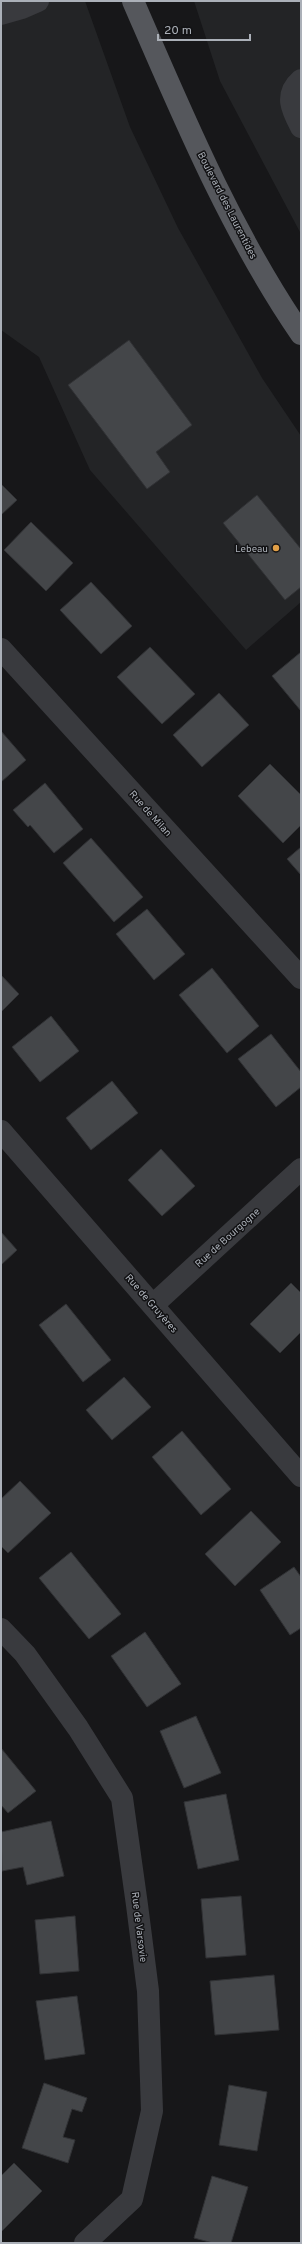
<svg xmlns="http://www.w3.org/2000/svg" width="302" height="2244" font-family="Overpass,sans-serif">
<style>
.built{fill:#232426}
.building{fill:#444649;stroke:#313235}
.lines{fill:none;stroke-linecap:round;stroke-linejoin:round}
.minor{stroke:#393a3e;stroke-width:22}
.major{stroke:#55575c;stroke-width:22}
.poi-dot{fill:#e19f47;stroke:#121214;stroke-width:1.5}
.labels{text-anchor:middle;stroke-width:3;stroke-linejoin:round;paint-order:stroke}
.street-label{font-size:10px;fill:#abb0b8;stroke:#121214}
.poi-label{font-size:10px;fill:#abb0b8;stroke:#121214;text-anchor:end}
</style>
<rect width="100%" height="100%" fill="#171719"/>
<!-- built -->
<path class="built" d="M1,1H85L130,127L178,228L262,378L301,436V602L246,650L90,470L39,357L1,330Z
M194,1H301V234L220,81Z"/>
<!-- building -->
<path class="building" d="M129,340L192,425L156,452L170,472L147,489L68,385Z
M1,484L17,500L1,515Z
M257,495L301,549V587L285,600L223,523Z
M31,522L73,563L46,591L4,550Z
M91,582L132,626L101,654L60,610Z
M150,647L195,694L162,724L117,677Z
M301,652V711L272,676Z
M219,693L249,725L202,767L173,735Z
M1,731L26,760L1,782Z
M270,764L301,795V825L283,843L238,796Z
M45,783L83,829L54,853L30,825L28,827L13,810Z
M91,838L143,897L114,922L63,863Z
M301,847V875L287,859Z
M147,909L185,954L154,980L116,934Z
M212,968L259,1026L227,1053L179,995Z
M1,975L19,994L1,1012Z
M51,1016L79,1051L40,1082L12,1047Z
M271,1034L301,1072V1087L276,1107L238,1059Z
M112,1081L138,1113L91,1150L66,1118Z
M161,1149L195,1186L162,1216L128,1180Z
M1,1232L17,1250L1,1265Z
M291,1283L301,1293V1332L280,1353L250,1324Z
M66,1304L111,1360L83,1382L39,1325Z
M124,1377L151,1407L112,1440L86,1410Z
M182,1431L231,1489L201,1515L152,1457Z
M20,1481L51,1513L8,1553L1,1546V1499Z
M251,1511L281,1542L235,1586L205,1554Z
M71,1552L121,1614L89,1639L39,1578Z
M294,1567L301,1577V1628L290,1635L260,1590Z
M145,1632L181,1684L147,1707L111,1656Z
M196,1716L221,1773L184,1788L160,1731Z
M1,1748L36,1791L8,1813L1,1805Z
M226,1794L239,1860L198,1869L184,1802Z
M51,1821L64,1876L27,1885L23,1867L2,1871L1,1832Z
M241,1896L246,1955L206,1958L201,1899Z
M75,1916L79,1971L40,1974L35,1920Z
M274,1975L279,2030L215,2035L210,1981Z
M77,1996L85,2054L45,2060L36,2001Z
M44,2083L87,2098L82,2112L72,2109L63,2137L75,2140L68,2163L22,2148Z
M229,2085L267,2092L257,2151L219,2145Z
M14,2163L42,2191L1,2232V2176Z
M212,2176L248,2187L231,2243H213L194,2238Z"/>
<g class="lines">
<!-- minor -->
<path class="minor" d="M1,14L22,8L38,1
M301,80C284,95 292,110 301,127
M1,649L301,978
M1,1131L301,1476
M153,1305L301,1169
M1,1629L25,1654L78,1728L122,1798L137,1905L148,1991L152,2111L132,2199L85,2243"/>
<!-- major -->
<path class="major" d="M133,1C182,114 231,232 301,334"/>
</g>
<!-- markers -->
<circle class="poi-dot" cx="276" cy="548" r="4"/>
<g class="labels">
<!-- street labels -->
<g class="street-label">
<text transform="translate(228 205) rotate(63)" y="4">Boulevard des Laurentides</text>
<text transform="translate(151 813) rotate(48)" y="4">Rue de Milan</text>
<text transform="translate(227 1237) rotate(-42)" y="4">Rue de Bourgogne</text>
<text transform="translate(152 1303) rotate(49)" y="4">Rue de Gruyères</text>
<text transform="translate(140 1927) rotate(83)" y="4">Rue de Varsovie</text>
</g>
<!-- poi labels -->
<g class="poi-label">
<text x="268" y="552">Lebeau</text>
</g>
</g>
<!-- border -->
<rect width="302" height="2244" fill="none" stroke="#abb0b8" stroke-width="4"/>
<!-- scale -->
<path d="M158 34v6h92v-6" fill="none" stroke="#abb0b8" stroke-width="2"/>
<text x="164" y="34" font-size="12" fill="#abb0b8" stroke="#121214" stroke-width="3" paint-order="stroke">20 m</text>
</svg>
